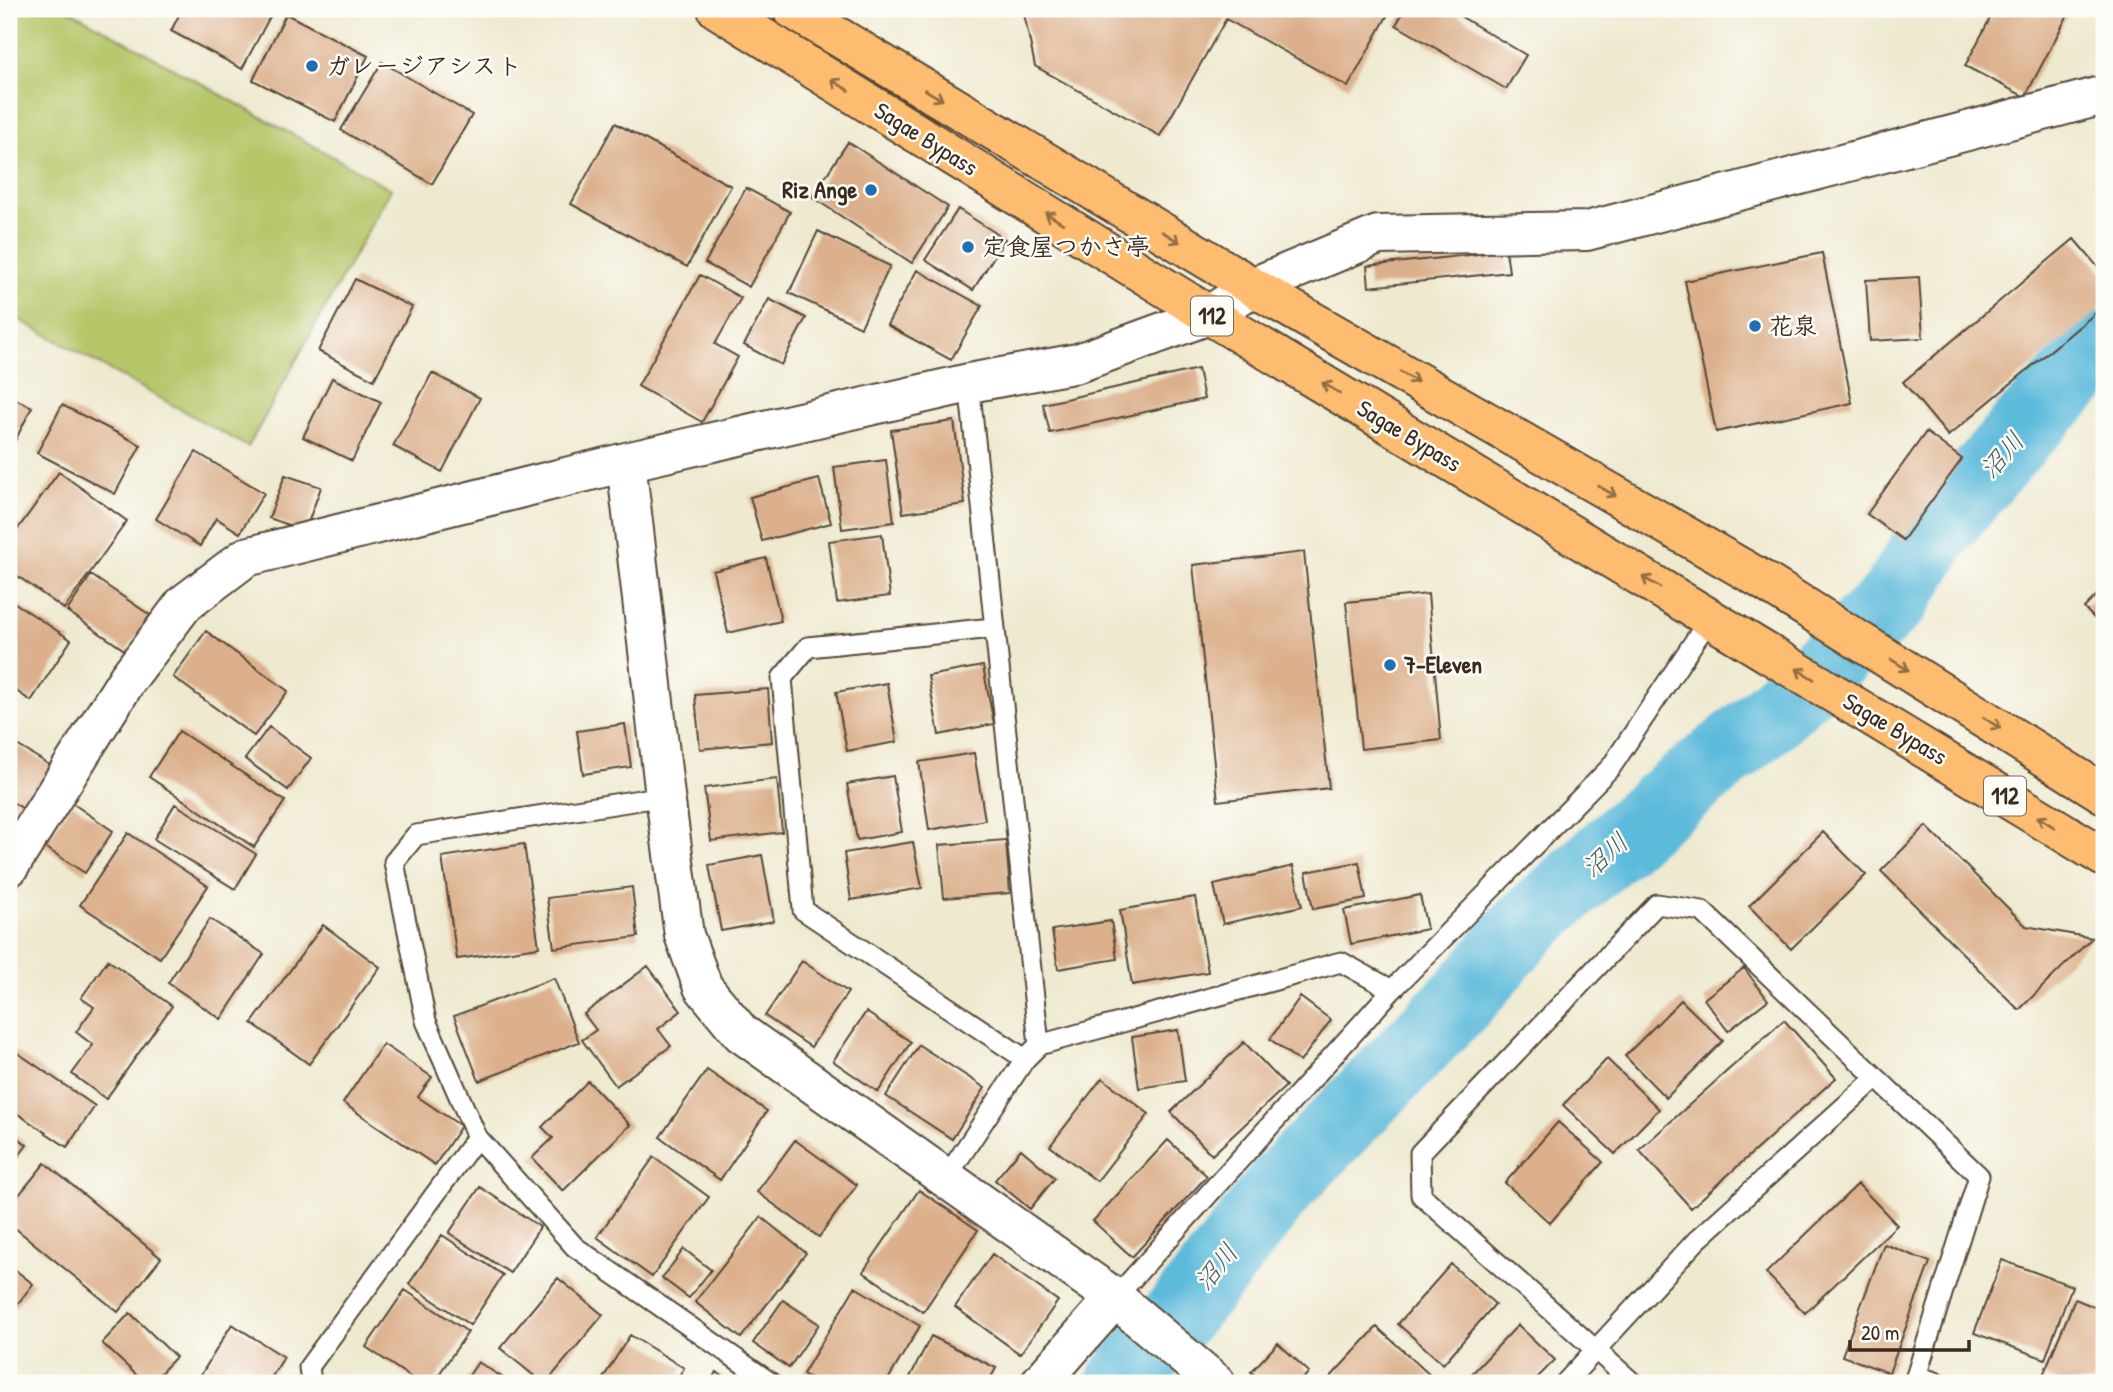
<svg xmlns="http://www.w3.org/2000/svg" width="2113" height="1392" font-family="'Patrick Hand','Klee One',sans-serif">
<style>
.green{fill:#b6c669;stroke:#787844;stroke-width:2}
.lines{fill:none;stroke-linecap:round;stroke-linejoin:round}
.river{stroke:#5cbadb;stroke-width:72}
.building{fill:#dcb08c}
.service-casing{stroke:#564739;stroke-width:23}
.minor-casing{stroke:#564739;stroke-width:42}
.trunk-casing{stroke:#564739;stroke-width:42}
.service{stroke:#fff;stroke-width:19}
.minor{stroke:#fff;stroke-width:38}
.trunk{stroke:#fdbc6f;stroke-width:38}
.oneway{stroke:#926c42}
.poi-dot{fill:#1f6fb2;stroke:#fdfcf7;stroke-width:2.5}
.labels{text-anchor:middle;stroke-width:5;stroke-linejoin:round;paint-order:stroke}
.shield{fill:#fdfcf7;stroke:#75695f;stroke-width:2}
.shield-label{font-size:23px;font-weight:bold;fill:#3b2a1e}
.poi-label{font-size:24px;font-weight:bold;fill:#3b2a1e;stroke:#fdfcf7;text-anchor:start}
.street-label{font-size:24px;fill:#3b2a1e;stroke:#fdfcf7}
.water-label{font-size:26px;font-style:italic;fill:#475c60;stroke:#fdfcf7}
</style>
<rect width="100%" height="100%" fill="#fdfcf7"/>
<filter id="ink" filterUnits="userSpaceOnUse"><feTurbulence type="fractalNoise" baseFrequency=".0143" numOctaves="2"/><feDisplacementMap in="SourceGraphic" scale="14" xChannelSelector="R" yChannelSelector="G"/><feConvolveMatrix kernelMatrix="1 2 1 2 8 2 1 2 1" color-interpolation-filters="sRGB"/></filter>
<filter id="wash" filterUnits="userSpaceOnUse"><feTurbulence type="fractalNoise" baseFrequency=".00686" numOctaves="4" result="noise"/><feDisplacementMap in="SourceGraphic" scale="28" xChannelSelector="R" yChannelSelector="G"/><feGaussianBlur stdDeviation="1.57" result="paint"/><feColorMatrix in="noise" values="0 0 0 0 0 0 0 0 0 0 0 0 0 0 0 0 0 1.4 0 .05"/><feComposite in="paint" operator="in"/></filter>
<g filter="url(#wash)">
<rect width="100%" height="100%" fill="#eee9cf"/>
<!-- green -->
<path class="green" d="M9,9H67L391,189L248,447L9,314Z"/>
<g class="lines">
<!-- river -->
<path class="river" d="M1122,1383L1215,1271L1283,1183L1467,994L1522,929L1647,817L1762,724L1894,600L1940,527L2021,432L2104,347"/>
</g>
<g id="blocks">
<!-- building -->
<path class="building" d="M182,9H274L242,69L171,31Z
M1023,9H1391L1348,87L1226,19L1160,136L1035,66Z
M1405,9H1448L1526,55L1506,89L1396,25Z
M1995,9H2071L2025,97L1965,66Z
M286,14L368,56L335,122L253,80Z
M382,62L472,115L432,184L341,130Z
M615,123L731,186L687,267L571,204Z
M848,142L948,207L912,263L812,197Z
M746,188L790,212L749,287L705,263Z
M958,209L1005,239L973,290L925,260Z
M818,231L890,266L861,327L789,293Z
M2074,239L2104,274V306L1948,436L1903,382Z
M1506,251L1509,272L1369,287L1367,266Z
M1822,253L1852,403L1716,432L1685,281Z
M917,270L982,306L951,360L887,325Z
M700,275L741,298L715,344L738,357L702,422L638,386Z
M1919,277L1923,338L1870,341L1866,280Z
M355,279L412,307L374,380L318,351Z
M769,299L806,318L781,365L744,345Z
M1198,369L1204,399L1050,433L1043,404Z
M432,373L480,398L442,472L393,446Z
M332,378L381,402L352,461L303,437Z
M9,396L32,407L9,453Z
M62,405L141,445L115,494L37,453Z
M954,421L965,504L903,513L891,430Z
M1926,432L1962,459L1903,540L1867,514Z
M196,452L264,493L240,533L216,518L200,546L156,519Z
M886,460L894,522L842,529L834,467Z
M59,472L127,521L64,609L9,570V541Z
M285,475L321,487L305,531L269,518Z
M819,479L831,523L762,541L750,497Z
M882,534L890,596L837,603L829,541Z
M1304,552L1329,788L1218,801L1193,565Z
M766,558L781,621L728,633L713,571Z
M91,575L150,615L126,651L67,611Z
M2104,588V628L2084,608Z
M1428,594L1441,740L1361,749L1346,602Z
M9,599L71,640L31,701L9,686Z
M206,631L288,691L254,736L173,677Z
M983,666L994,724L939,735L928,676Z
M887,683L897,742L847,751L836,692Z
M768,689L772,742L700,749L695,695Z
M625,724L631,767L583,774L577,731Z
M269,727L311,758L288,790L245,759Z
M179,731L285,801L254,847L149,777Z
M9,740L53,767L27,811L9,800Z
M974,753L985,820L929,830L919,762Z
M893,776L902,832L857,840L847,784Z
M777,779L782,832L711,841L704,788Z
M72,803L113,831L85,873L43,846Z
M175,804L256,854L235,889L154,839Z
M1926,826L2026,926L2092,938L2019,1010L1881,871Z
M1823,832L1866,875L1791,949L1749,906Z
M128,833L208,886L160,958L80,905Z
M1006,840L1010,893L944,898L939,845Z
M913,842L922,888L851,900L844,853Z
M524,844L539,947L457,959L442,857Z
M762,855L774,921L721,931L709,865Z
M1359,862L1366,899L1313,909L1306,872Z
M1293,866L1302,906L1223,924L1214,885Z
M632,887L638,937L554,948L547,898Z
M1420,895L1427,929L1351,944L1344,910Z
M1195,897L1208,972L1132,985L1120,910Z
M210,919L264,954L221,1019L168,983Z
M1111,921L1117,959L1058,969L1052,930Z
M323,925L380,967L309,1064L252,1023Z
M108,960L172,1006L106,1099L72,1074L93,1045L76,1032L94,1007L81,998Z
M802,961L848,992L811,1047L765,1016Z
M648,966L681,1011L658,1029L671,1046L616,1086L582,1040L596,1030L584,1014Z
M1744,968L1768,1000L1728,1031L1704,999Z
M554,978L579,1042L479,1081L454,1016Z
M1300,997L1331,1020L1300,1062L1270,1039Z
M1681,1000L1723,1041L1666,1098L1625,1056Z
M866,1012L911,1042L878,1092L833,1061Z
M1784,1020L1836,1078L1691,1208L1639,1150Z
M1178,1030L1185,1081L1139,1088L1132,1037Z
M1244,1042L1286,1086L1212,1155L1171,1112Z
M383,1044L432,1077L418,1097L461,1126L435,1165L343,1103Z
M919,1045L985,1088L952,1139L886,1096Z
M9,1047L95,1106L67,1147L9,1108Z
M1607,1059L1659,1109L1615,1154L1563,1105Z
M707,1070L767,1111L720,1180L660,1137Z
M1102,1078L1149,1114L1097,1181L1050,1146Z
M588,1081L630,1125L563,1191L532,1158L553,1138L542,1127Z
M1558,1122L1603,1162L1550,1223L1505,1183Z
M9,1130L27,1145L9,1169Z
M795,1140L857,1185L819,1237L757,1192Z
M1168,1140L1207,1176L1132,1257L1093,1221Z
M1021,1149L1055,1178L1030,1209L995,1180Z
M654,1157L709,1197L652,1277L597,1237Z
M45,1163L161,1258L118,1312L9,1223V1207Z
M1858,1184L1897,1225L1805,1313L1766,1273Z
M480,1187L540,1227L510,1273L449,1233Z
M919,1190L978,1230L923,1312L863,1272Z
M761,1217L806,1253L741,1338L695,1302Z
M442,1235L503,1275L470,1325L409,1284Z
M1884,1244L1930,1262L1889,1373L1842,1356Z
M684,1249L711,1270L689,1298L662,1278Z
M992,1254L1058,1301L1020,1354L955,1307Z
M2002,1260L2072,1286L2045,1359L1974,1333Z
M1451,1264L1495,1304L1443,1364L1398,1324Z
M9,1265L33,1284L9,1315Z
M558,1278L603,1315L546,1383H543L500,1348Z
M855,1287L920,1326L886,1383H819L803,1374Z
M405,1290L468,1332L433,1383H419L366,1347Z
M2075,1299L2104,1311V1357L2093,1383H2062L2043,1375Z
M783,1300L819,1324L789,1368L753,1343Z
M130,1313L176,1357L151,1383H145L102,1343Z
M232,1324L284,1357L268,1383H196Z
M1518,1325L1555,1360L1532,1383H1468L1465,1381Z
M1377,1327L1431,1376L1424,1383H1325Z
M630,1335L684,1368L674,1383H600Z
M931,1336L996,1368L988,1383H907Z
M1278,1343L1309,1372L1299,1383H1264L1251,1372Z
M478,1362L511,1383H464Z
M717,1372L731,1383H708Z"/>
</g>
</g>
<g filter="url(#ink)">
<use href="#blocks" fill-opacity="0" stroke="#564739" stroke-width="2"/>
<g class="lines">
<defs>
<path id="service" d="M969,383L1039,1045
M993,628L808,647L782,678L803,910L1025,1059
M665,796L416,835L394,862L426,1021L477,1137L575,1247L771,1383
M946,1178L1025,1059L1039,1045L1341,962L1392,990
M1115,1298L1392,990L1611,767L1710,618
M1916,1376L1938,1383
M311,1383L309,1367L477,1137
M1565,1383L1696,1241L1876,1078
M1633,1383L1421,1195L1420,1153L1657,904L1702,911L1979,1176L1914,1383"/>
<path id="minor" d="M626,462L665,796L684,935L703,987L741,1033L1115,1298L1216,1383
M9,867L128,678L184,604L246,557L626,462L969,383L1078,363L1209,315L1253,287L1378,235L1587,231L2104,95
M1040,1383L1115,1298"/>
<path id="trunk" d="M717,9L1209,315L2104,857
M792,9L1253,287L1759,578L2104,794"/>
</defs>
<!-- service casing -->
<use href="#service" class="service-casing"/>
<!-- minor casing -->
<use href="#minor" class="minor-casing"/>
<!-- trunk casing -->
<use href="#trunk" class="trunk-casing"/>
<!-- service -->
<use href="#service" class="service"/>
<!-- minor -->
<use href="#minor" class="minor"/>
<!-- trunk -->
<use href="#trunk" class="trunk"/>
</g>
<!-- one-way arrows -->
<defs><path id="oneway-shaft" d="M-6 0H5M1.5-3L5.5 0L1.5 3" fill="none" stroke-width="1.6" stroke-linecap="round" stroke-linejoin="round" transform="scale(1.75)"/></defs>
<g class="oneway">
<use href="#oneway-shaft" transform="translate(840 85) rotate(-148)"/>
<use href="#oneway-shaft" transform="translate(934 95) rotate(31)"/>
<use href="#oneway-shaft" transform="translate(1054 218) rotate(-148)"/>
<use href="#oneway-shaft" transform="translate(1171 237) rotate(31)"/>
<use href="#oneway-shaft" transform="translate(1409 377) rotate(30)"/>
<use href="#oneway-shaft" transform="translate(1331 388) rotate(-149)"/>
<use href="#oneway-shaft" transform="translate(1607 491) rotate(30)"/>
<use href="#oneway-shaft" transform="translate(1651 582) rotate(-149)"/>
<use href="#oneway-shaft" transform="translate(1900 665) rotate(32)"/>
<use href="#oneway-shaft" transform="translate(1805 674) rotate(-149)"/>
<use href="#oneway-shaft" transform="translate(1992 723) rotate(32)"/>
<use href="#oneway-shaft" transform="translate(2046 822) rotate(-148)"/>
</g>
</g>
<!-- markers -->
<g class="poi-dot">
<circle cx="312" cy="66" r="7"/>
<circle cx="871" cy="190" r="7"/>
<circle cx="968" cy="247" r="7"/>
<circle cx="1755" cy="326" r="7"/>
<circle cx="1390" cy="665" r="7"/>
</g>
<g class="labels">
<!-- shield labels -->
<g class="shield">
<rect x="1191" y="296.5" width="42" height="39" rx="5"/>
<rect x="1984" y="776.5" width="42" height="39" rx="5"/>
</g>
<g class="shield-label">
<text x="1212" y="324">112</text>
<text x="2005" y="804">112</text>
</g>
<!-- poi labels -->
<g class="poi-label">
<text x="326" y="74">ガレージアシスト</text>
<text x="857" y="198" text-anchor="end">Riz Ange</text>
<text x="982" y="255">定食屋つかさ亭</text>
<text x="1769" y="334">花泉</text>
<text x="1404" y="673">7-Eleven</text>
</g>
<!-- street labels -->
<g class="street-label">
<text transform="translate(926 139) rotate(32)" y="8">Sagae Bypass</text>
<text transform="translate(1409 436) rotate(31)" y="8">Sagae Bypass</text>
<text transform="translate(1895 729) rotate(31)" y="8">Sagae Bypass</text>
</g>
<!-- water labels -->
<g class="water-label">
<text transform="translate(2002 455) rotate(-49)" y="9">沼川</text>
<text transform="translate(1605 855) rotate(-42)" y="9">沼川</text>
<text transform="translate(1216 1267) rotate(-51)" y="9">沼川</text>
</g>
</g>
<!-- margin -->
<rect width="2113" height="1392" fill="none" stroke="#fdfcf7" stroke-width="35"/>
<!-- scale -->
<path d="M1850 1340v10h119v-10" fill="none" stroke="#3b2a1e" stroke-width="3.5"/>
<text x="1861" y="1340" font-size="21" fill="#3b2a1e" stroke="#fdfcf7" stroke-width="5" paint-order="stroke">20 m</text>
</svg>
